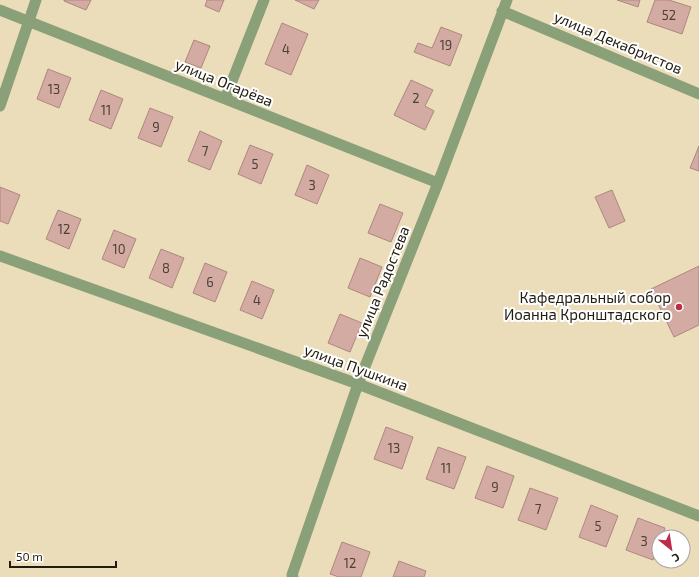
<svg xmlns="http://www.w3.org/2000/svg" width="699" height="577" font-family="'Exo 2',sans-serif">
<style>
.building{fill:#d3aba3;stroke:#ae8780}
.lines{fill:none;stroke-linecap:round;stroke-linejoin:round}
.minor{stroke:#89a078;stroke-width:11}
.poi-dot{fill:#bd2d49;stroke:#fff;stroke-width:1.5}
.labels{text-anchor:middle;stroke-width:4;stroke-linejoin:round;paint-order:stroke}
.number-label{font-size:13px;fill:#4e4034}
.street-label{font-size:15px;fill:#211c0f;stroke:#fff}
.poi-label{font-size:15px;fill:#211c0f;stroke:#fff;text-anchor:end}
</style>
<rect width="100%" height="100%" fill="#ecddba"/>
<!-- building -->
<path class="building" d="M64,0H91L86,10L64,1Z
M207,0H224L219,12L205,6Z
M295,0H319L314,9Z
M617,0H640L638,7Z
M655,0H669L691,7L682,34L647,22Z
M282,23L308,34L291,75L265,64Z
M441,27L462,35L450,66L414,52L418,43L432,48Z
M194,40L210,46L201,68L185,62Z
M48,69L71,78L59,108L37,99Z
M411,80L433,90L425,106L434,111L425,130L394,115Z
M101,90L123,99L111,129L89,120Z
M150,108L173,117L161,147L138,138Z
M200,131L222,141L210,170L188,161Z
M250,145L273,154L261,184L238,174Z
M699,146V171L690,168Z
M307,165L329,175L317,204L295,195Z
M0,187L20,195L8,224L0,221Z
M612,190L625,221L609,228L595,197Z
M380,204L403,213L391,242L368,233Z
M58,210L81,219L69,249L46,239Z
M114,230L136,239L124,268L102,259Z
M161,249L184,258L172,288L149,278Z
M360,258L382,267L370,297L348,288Z
M205,263L227,272L215,302L193,293Z
M699,266V325L674,337L651,289Z
M252,281L274,290L262,319L240,310Z
M340,314L362,323L350,352L328,343Z
M386,427L413,437L402,469L374,459Z
M438,447L466,457L454,489L426,479Z
M487,466L514,476L503,508L475,498Z
M530,488L558,498L546,530L518,520Z
M591,505L618,516L606,547L579,537Z
M638,518L665,528L662,537H659V545L653,560L626,550Z
M342,542L370,552L361,577H339L330,574Z
M399,561L426,571L424,577H393Z"/>
<g class="lines">
<!-- minor -->
<path class="minor" d="M0,10L438,183
M502,11L699,94
M225,99L264,0
M0,106L36,0
M0,256L358,384L699,516
M293,577L292,575L358,384L438,183L507,0"/>
</g>
<!-- markers -->
<circle class="poi-dot" cx="679" cy="307" r="4"/>
<g class="labels">
<!-- number labels -->
<g class="number-label">
<text x="669" y="20">52</text>
<text x="446" y="50">19</text>
<text x="286" y="54">4</text>
<text x="54" y="94">13</text>
<text x="416" y="103">2</text>
<text x="106" y="115">11</text>
<text x="156" y="132">9</text>
<text x="205" y="156">7</text>
<text x="255" y="169">5</text>
<text x="312" y="190">3</text>
<text x="64" y="234">12</text>
<text x="119" y="254">10</text>
<text x="166" y="273">8</text>
<text x="210" y="287">6</text>
<text x="257" y="305">4</text>
<text x="394" y="453">13</text>
<text x="446" y="473">11</text>
<text x="495" y="492">9</text>
<text x="538" y="514">7</text>
<text x="598" y="531">5</text>
<text x="644" y="546">3</text>
<text x="350" y="568">12</text>
</g>
<!-- street labels -->
<g class="street-label">
<text transform="translate(618 43) rotate(23)" y="5">улица Декабристов</text>
<text transform="translate(224 83) rotate(22)" y="5">улица Огарёва</text>
<text transform="translate(383 282) rotate(-68)" y="5">улица Радостева</text>
<text transform="translate(356 368) rotate(20)" y="5">улица Пушкина</text>
</g>
<!-- poi labels -->
<g class="poi-label">
<text x="671" y="303">Кафедральный собор<tspan x="671" dy="17">Иоанна Кронштадского</tspan></text>
</g>
</g>
<!-- north arrow -->
<g transform="translate(671 549) rotate(150)"><circle r="19" fill="#ffffff" stroke="#a6a49f"/>
<path d="M0-3L7 15L0 10L-7 15Z" fill="#bd2d49"/>
<text y="-6" font-size="11" font-weight="bold" text-anchor="middle" fill="#211c0f">С</text>
</g>
<!-- scale -->
<path d="M10 561v6h106v-6" fill="none" stroke="#211c0f" stroke-width="2"/>
<text x="16" y="561" font-size="12" fill="#211c0f" stroke="#ffffff" stroke-width="3" paint-order="stroke">50 m</text>
</svg>
